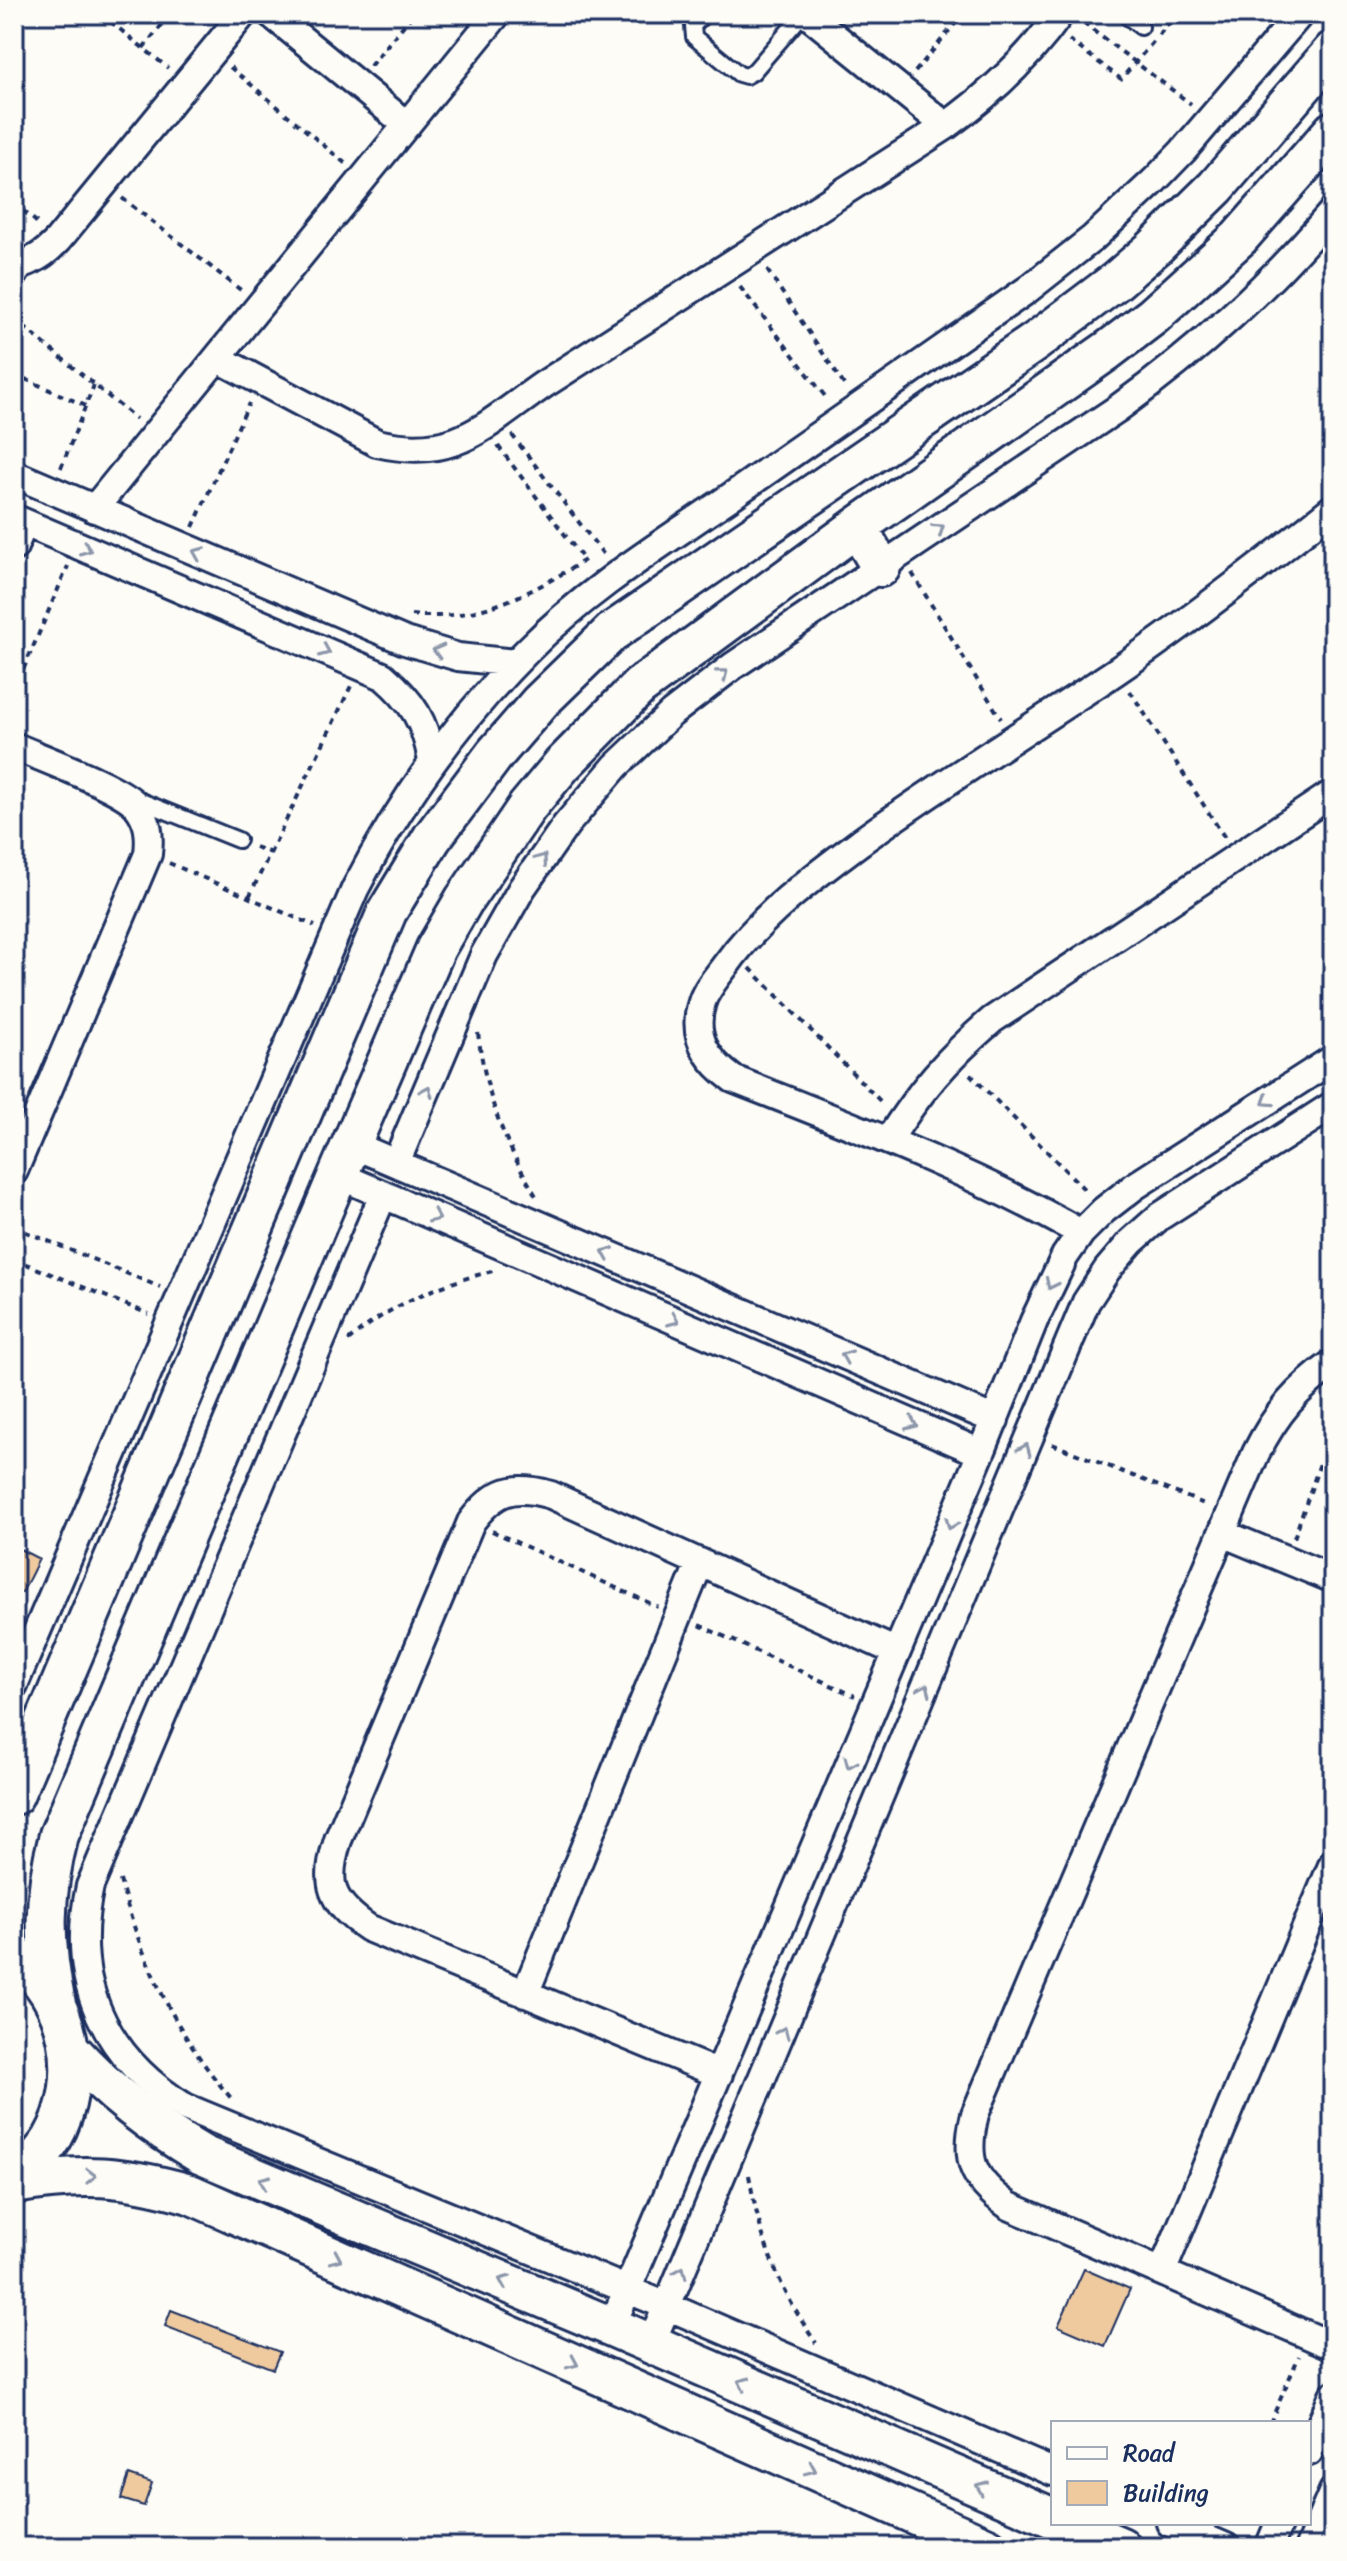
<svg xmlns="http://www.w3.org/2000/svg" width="1347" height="2561" font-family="Sriracha,sans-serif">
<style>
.building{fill:#efca9f;stroke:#1b2f5e;stroke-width:2}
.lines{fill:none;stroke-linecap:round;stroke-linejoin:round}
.lane-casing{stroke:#1b2f5e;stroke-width:20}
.street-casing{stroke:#1b2f5e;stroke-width:32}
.secondary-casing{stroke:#1b2f5e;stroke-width:44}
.path{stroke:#1b2f5e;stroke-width:4;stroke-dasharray:6 6;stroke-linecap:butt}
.lane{stroke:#fdfcf7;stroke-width:14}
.street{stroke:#fdfcf7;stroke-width:26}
.secondary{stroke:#fdfcf7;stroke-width:38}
.oneway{stroke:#8c96aa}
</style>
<rect width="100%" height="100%" fill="#fdfcf7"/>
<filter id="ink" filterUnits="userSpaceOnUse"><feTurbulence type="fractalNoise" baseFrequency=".0125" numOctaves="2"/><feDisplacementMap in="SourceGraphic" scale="16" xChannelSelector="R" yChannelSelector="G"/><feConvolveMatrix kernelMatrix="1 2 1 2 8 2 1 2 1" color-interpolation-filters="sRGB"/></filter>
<g filter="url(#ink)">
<!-- building -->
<path class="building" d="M14,1546L39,1559L22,1593L14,1589Z
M1084,2269L1130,2289L1105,2346L1058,2326Z
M171,2310L280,2352L273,2369L165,2326Z
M129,2475L152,2483L144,2506L121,2499Z"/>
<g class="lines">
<defs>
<path id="lane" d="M704,14L693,26L694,37L739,74L746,76L753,72L803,14
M1124,14L1141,27
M14,285L28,265
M136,799L238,840"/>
<path id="street" d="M271,14L407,125
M807,14L946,126
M14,266C33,262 45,254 58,240L243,14
M217,358L377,443C455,461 484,426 543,385L946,126C989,95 1029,58 1060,14
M14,474L405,641L458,657L515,663
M94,509L497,14
M14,518L383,676C413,702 425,721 432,761
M14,547L24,523
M14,746C41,758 121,787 137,806C149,821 150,836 148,854L14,1171
M888,1141C920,1090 946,1060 992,1020L1333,793
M351,1144L995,1420
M396,1163L484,955L522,888L566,825L616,766L672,713L733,666L1117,409C1201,348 1265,290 1333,211
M338,1175L981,1453
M383,1195L90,1886C69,1980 103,2057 185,2107L667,2306L1053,2472
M1081,1233C970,1170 852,1126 733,1079C707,1060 691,1036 702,1002C706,989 717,977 725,966C761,915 813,877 863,840C945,781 1031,728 1115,672C1190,621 1262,565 1333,508
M1333,1363C1297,1389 1276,1413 1256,1453L975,2114C964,2159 971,2179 1009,2206L1333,2346
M1222,1533L1333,1579
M14,1685L355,889C401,800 457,721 528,650C587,590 660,545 730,497C829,428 928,359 1027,290L1093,238L1154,181L1183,151L1300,14
M525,1994L700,1562
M719,2074L368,1928C330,1902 324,1884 338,1840L471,1522C495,1490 513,1484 551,1495L897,1652
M1162,2272L1333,1863
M620,2307L981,1453L1034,1321L1065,1256L1081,1233L1104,1210L1135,1186L1333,1059
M651,2344L1086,1302L1107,1270L1131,1242L1159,1217L1333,1105
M1309,2452L1333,2395
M1170,2523L1226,2547
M1269,2547L1279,2523
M1309,2547L1333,2491"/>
<path id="secondary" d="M857,527L881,567
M14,1795L387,912L432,838L495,754L540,702L612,632L1035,342L1116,281L1154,248L1216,187L1333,51
M14,1956C72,1995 86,2080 52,2139C42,2155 28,2168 14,2180
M56,2004C43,1943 43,1896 59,1835L338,1175L436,948L464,900L527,807L562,765L639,687L857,527L1107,351L1153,316L1239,238L1333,131
M70,2049C110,2093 151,2125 202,2155L612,2327L1053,2518
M14,2184C82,2172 123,2175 190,2194L988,2547
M1065,2523L1121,2547"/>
</defs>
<!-- lane casing -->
<use href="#lane" class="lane-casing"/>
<!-- street casing -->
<use href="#street" class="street-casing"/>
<!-- secondary casing -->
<use href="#secondary" class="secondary-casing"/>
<!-- path -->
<path class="path" d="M101,14L168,68
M1083,23L1191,104
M1159,35L1176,14
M1069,40L1121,79L1153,42
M143,48L171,14
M370,66L413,14
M230,67L346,164
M915,72L963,14
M122,198L242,291
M14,203L40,225
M767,270L847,389
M740,287L828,400
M14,319L136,419
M14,374L86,406
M512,435L604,555
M498,446L584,560
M61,468L94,385
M193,527L249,403
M912,573L1001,719
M411,615C478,622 530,594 585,560
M14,691L68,566
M1130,691L1225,838
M255,847L271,853
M169,863L315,926
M249,897L351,686
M750,968L884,1105
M478,1033C486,1097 503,1140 536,1196
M970,1074L1088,1193
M14,1086L24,1091
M14,1227L160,1287
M14,1259L149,1314
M348,1341C394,1302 440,1284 497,1270
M1052,1444L1207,1505
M492,1531L658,1607
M1294,1538L1333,1426
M699,1625L855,1696
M120,1880C141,1960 176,2035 231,2098
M749,2175C760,2241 779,2289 816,2343
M1270,2423L1299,2356"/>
<!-- lane -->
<use href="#lane" class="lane"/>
<!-- street -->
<use href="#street" class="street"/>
<!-- secondary -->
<use href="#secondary" class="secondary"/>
</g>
<!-- one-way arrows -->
<defs><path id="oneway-chevron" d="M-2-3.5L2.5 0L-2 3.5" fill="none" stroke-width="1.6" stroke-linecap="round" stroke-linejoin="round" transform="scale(2)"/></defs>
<g class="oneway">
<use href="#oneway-chevron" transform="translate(939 529) rotate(-34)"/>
<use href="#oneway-chevron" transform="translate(86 549) rotate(23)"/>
<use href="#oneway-chevron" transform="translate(198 553) rotate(-157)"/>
<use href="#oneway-chevron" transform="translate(325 651) rotate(23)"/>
<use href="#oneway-chevron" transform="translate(438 651) rotate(-165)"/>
<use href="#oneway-chevron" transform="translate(723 674) rotate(-38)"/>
<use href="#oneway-chevron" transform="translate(542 859) rotate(-55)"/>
<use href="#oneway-chevron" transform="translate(427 1091) rotate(-67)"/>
<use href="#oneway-chevron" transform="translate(1267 1101) rotate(147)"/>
<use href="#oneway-chevron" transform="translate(435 1217) rotate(23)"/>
<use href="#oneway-chevron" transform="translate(607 1253) rotate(-157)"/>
<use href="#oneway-chevron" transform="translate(1051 1284) rotate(116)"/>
<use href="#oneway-chevron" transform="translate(674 1320) rotate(23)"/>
<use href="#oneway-chevron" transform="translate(846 1356) rotate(-157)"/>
<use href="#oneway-chevron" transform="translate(912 1424) rotate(23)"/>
<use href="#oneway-chevron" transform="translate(1025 1449) rotate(-67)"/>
<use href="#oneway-chevron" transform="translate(951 1524) rotate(113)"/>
<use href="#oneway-chevron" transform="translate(925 1689) rotate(-67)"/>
<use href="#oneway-chevron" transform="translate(850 1763) rotate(113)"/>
<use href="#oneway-chevron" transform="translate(783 2032) rotate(-67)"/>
<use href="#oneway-chevron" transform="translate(91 2176)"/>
<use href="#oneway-chevron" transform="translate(264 2181) rotate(-157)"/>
<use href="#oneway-chevron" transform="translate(336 2258) rotate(24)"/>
<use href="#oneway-chevron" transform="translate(681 2272) rotate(-67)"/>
<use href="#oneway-chevron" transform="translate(504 2281) rotate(-157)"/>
<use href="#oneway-chevron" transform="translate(573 2363) rotate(24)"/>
<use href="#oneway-chevron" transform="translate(743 2383) rotate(-157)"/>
<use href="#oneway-chevron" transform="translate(811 2469) rotate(24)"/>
<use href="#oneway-chevron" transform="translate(981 2487) rotate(-157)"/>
</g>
</g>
<!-- margin -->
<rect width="1347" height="2561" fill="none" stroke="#fdfcf7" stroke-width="48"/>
<rect x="24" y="24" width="1299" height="2513" fill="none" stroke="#1b2f5e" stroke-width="3" filter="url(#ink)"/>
<!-- legend -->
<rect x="1051" y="2421" width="260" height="104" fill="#fdfcf7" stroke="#a3aaba" stroke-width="2"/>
<rect x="1067" y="2447" width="40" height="12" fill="#fdfcf7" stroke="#a3aaba" stroke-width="2"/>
<text x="1123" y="2461" font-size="24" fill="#1b2f5e">Road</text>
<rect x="1067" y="2481" width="40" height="24" fill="#efca9f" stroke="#a3aaba" stroke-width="2"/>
<text x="1123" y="2501" font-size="24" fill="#1b2f5e">Building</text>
</svg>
